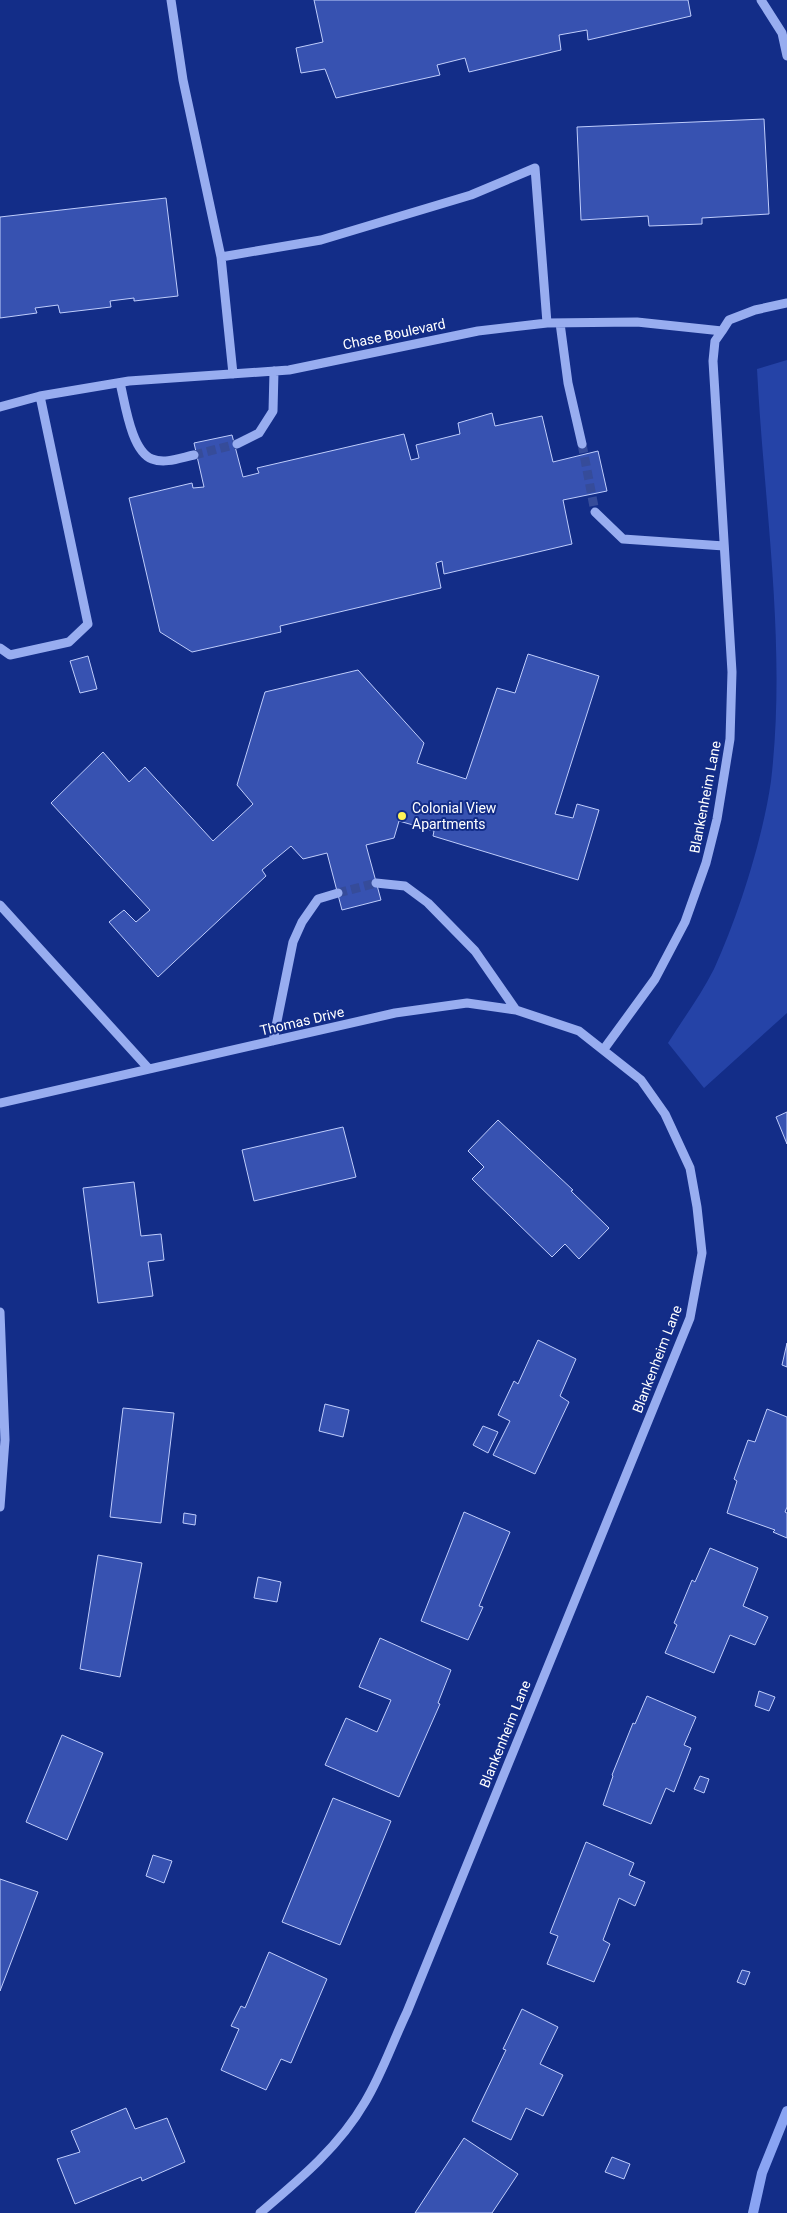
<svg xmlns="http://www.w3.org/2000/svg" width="787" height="2213" font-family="Roboto,sans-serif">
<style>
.green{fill:#2543a7}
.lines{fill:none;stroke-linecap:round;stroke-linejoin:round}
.stream{stroke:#8aa4f3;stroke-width:10}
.building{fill:#3752b1;stroke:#bfcdfc}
.minor-tunnel{stroke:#364c9a;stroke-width:9;stroke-dasharray:9 4.5;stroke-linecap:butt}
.minor{stroke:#98adf0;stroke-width:9}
.poi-dot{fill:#fff357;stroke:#132d88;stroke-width:2}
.labels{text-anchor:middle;stroke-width:4;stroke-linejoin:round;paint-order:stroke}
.street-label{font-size:14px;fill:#fff;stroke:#132d88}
.poi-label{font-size:14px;fill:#fff;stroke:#132d88;text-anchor:start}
</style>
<rect width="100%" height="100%" fill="#132d88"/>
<!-- green -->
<path class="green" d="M787,360V1013L704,1088L668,1043C683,1019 701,995 714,969C738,917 763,838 771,781C787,645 764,506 757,369Z"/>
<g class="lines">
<!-- stream -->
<path class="stream" d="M753,2213L762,2173L787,2111"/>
</g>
<!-- building -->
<path class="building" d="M314,0H688L691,16L588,40L587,30L559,35L561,50L469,72L465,58L437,65L440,75L336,98L325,69L301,73L296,48L323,42Z
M764,119L769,214L702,218V224L649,226L648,216L581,220L577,127Z
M166,198L178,296L134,301V298L110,301L111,307L60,313L58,305L35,308L37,313L0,318V217Z
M492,413L495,426L542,416L553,462L598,451L607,491L563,500L572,544L444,574L442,561L436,563L441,588L280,626L281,632L192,652L160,632L129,498L192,483L193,488L204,487L194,443L232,435L243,477L259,473L257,468L404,434L411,460L419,458L416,445L460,434L458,423Z
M528,654L599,676L555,814L573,818L577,804L599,810L578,880L433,836L434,831L399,821L394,838L366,845L381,900L342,910L327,853L303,859L291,846L262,870L266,876L158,977L109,922L124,910L136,922L150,910L51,803L103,752L129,782L145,767L213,841L253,804L237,785L265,692L358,670L424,743L417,763L466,779L497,688L515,693Z
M88,656L97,689L80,693L70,661Z
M787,1112V1144L776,1117Z
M498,1120L573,1190L571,1191L609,1228L579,1259L565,1244L552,1257L472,1179L484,1167L468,1151Z
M343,1127L356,1177L254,1201L242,1150Z
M134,1182L141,1236L161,1234L164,1260L148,1262L153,1296L98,1303L83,1188Z
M538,1340L576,1359L560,1396L569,1402L535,1474L493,1455L510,1421L498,1415L514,1381L518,1384Z
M787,1343V1367L782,1365Z
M325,1404L349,1410L343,1437L319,1431Z
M123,1408L174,1413L161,1523L110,1517Z
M767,1409L787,1417V1507L785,1512L787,1513V1538L773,1532L775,1530L727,1513L737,1481L734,1479L748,1440L755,1442Z
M483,1426L498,1432L488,1453L473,1445Z
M464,1512L510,1532L479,1606L483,1607L468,1640L421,1621Z
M184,1513L196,1515L195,1525L183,1523Z
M710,1548L758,1568L743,1606L768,1617L755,1645L730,1635L714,1673L665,1653L677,1625L674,1623L692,1580L695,1582Z
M98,1555L142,1563L120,1677L80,1669Z
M258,1577L281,1582L277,1602L254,1598Z
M380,1638L451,1670L438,1703L440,1704L399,1797L325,1765L346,1718L377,1732L391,1700L359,1687Z
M759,1691L775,1697L769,1711L755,1706Z
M647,1696L696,1717L684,1745L691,1748L674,1792L666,1788L651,1824L603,1805L613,1776L612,1775L633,1723L635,1724Z
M62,1735L103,1753L67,1840L26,1822Z
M700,1776L709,1779L704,1793L694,1789Z
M333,1798L391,1821L340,1945L282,1922Z
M586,1842L634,1863L629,1875L645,1882L635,1906L619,1898L603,1940L610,1944L594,1982L547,1964L558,1936L550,1933Z
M153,1855L172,1861L164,1883L146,1876Z
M0,1879L38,1892L0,1991Z
M269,1952L327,1979L291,2063L281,2059L266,2090L221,2070L239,2029L231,2026L241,2006L245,2008Z
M742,1970L750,1972L745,1985L737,1982Z
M522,2009L558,2027L540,2064L563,2075L543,2116L526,2108L511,2140L472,2121L506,2050L503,2049Z
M126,2108L135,2129L167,2118L185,2162L142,2181L141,2177L75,2204L57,2159L80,2152L71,2131Z
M464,2138L518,2174L492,2213H415Z
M612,2157L630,2164L624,2179L605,2172Z"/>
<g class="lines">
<!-- minor-tunnel -->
<path class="minor-tunnel" d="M582,444L595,512
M194,455L237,444
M338,893L376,883"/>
<!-- minor -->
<path class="minor" d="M171,0L183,80L221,257
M761,0L782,33L787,56
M560,323L568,383L582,444
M233,374L221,257L321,240L471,195L535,168L547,323
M120,383C125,402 131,451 152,459C165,464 180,458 194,455
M0,407L40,396L129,381L289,370L478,331L547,323L637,322L722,331L729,320L755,310L787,303
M237,444L259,433L273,411L274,371
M595,512L623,539L724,546
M0,648L10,655L69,642L88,624L40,396
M376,883L405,886L428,903L475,951L516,1010
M0,905L149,1069
M273,1041L293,942L302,922L318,899L338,893
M604,1049L655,979L685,922L706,863L717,819L730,739L732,672L713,361L715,341L722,331
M0,1103L395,1013L467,1003L516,1010L579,1031L641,1080L665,1114L690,1168L697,1207L702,1253L690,1318L407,2012C393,2041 382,2074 365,2102C339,2147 299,2180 260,2213
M0,1312L5,1440L0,1507"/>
</g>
<!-- markers -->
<circle class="poi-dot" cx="402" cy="816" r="5"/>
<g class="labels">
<!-- street labels -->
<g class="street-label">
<text transform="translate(394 334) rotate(-12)" y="5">Chase Boulevard</text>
<text transform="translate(705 797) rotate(-79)" y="5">Blankenheim Lane</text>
<text transform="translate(302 1021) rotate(-13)" y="5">Thomas Drive</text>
<text transform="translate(657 1359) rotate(-69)" y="5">Blankenheim Lane</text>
<text transform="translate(505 1734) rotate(-68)" y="5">Blankenheim Lane</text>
</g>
<!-- poi labels -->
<g class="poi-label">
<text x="412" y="813">Colonial View<tspan x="412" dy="16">Apartments</tspan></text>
</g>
</g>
</svg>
